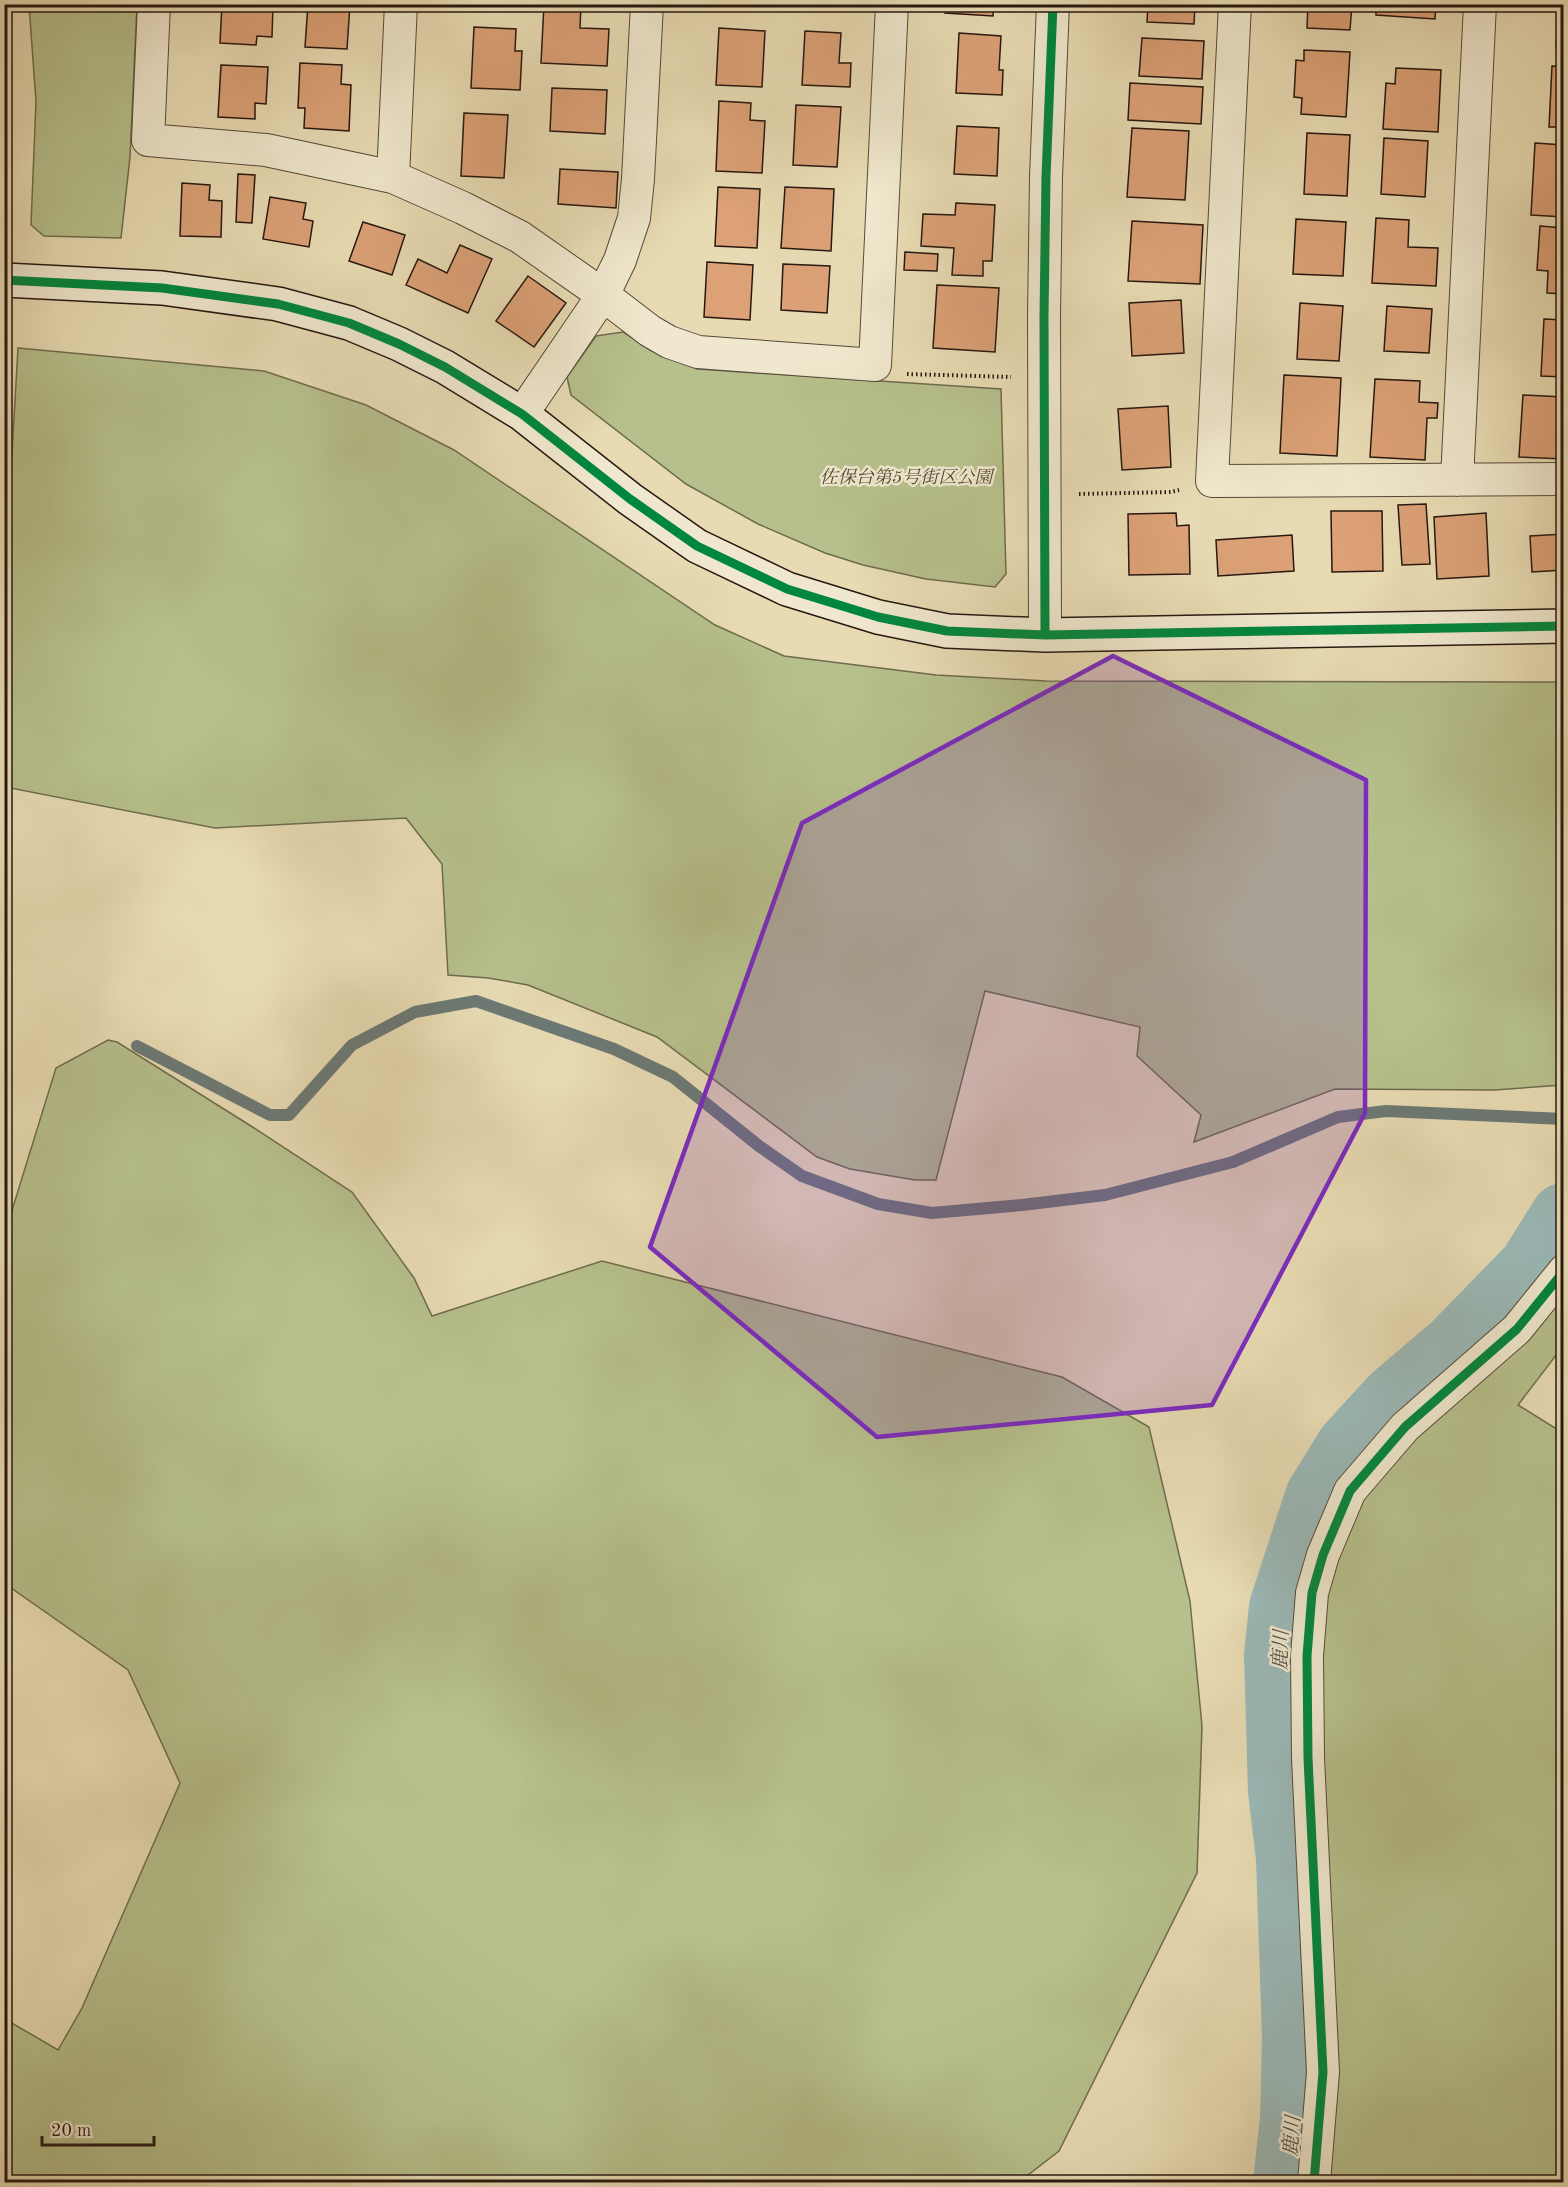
<svg xmlns="http://www.w3.org/2000/svg" width="1568" height="2187" font-family="'Old Standard TT','Noto Serif JP',serif">
<style>
.green{fill:#b6c08c;stroke:#6e6c4e;stroke-width:1.5}
.lines{fill:none;stroke-linecap:round;stroke-linejoin:round}
.stream{stroke:#6c7975;stroke-width:12}
.river{stroke:#9bb9b7;stroke-width:68}
.building{fill:#dca177;stroke:#261811;stroke-width:1.5}
.street-casing{stroke:#56493a;stroke-width:34}
.secondary-casing{stroke:#261811;stroke-width:36}
.path{stroke:#261811;stroke-width:4;stroke-dasharray:1.5 3;stroke-linecap:butt}
.street{stroke:#f0e8ce;stroke-width:32}
.secondary{stroke:#f0e8ce;stroke-width:33}
.cycleway-casing{stroke:#f0e8ce;stroke-width:13}
.cycleway{stroke:#00873e;stroke-width:9}
.marked{fill:#7b2cbf;fill-opacity:0.2;stroke:#7b2cbf;stroke-width:4.5;stroke-linejoin:round}
.labels{text-anchor:middle;stroke-width:5;stroke-linejoin:round;paint-order:stroke}
.park-label{font-size:18px;font-style:italic;fill:#514a36;stroke:#f0e8ce}
.water-label{font-size:20px;font-style:italic;fill:#4f504b;stroke:#f0e8ce}
</style>
<rect width="100%" height="100%" fill="#e8dbb3"/>
<filter id="stains"><feTurbulence type="fractalNoise" baseFrequency=".00333" numOctaves="4"/><feColorMatrix values="0 0 0 0 .2 0 0 0 0 .09 0 0 0 0 .02 0 0 0 .5 -.17"/></filter>
<radialGradient id="worn" r=".72"><stop offset=".6" stop-color="#630" stop-opacity="0"/><stop offset="1" stop-color="#630" stop-opacity=".3"/></radialGradient>
<!-- green -->
<path class="green" d="M29,5H137L130,157L121,238L44,236L31,225L36,101Z
M623,332L650,350L697,369L1001,389L1006,574L995,587L926,579L863,565L825,553L758,524L686,484L571,395L567,377L596,336Z
M18,348L264,371L366,405L454,450L715,625L784,656L936,675L1046,681L1563,682V1085L1494,1090L1335,1089L1194,1142L1201,1115L1137,1056L1140,1027L985,991L936,1180H915L850,1169L817,1157L657,1037L528,985L488,978L448,975L442,864L406,818L215,828L5,787V577Z
M108,1040L117,1042L251,1126L352,1192L414,1278L432,1316L602,1261L1062,1377L1149,1427L1190,1601L1202,1726L1197,1873L1059,2151L1019,2182H5V2019L58,2050L82,2008L180,1783L128,1670L7,1585L5,1580V1233L56,1068Z
M1563,1293V1346L1518,1405L1563,1433V2182H1329L1317,1684L1322,1587L1370,1480Z"/>
<g class="lines">
<!-- stream -->
<path class="stream" d="M137,1046L270,1115H289L352,1045L415,1012L476,1001L614,1049L673,1077L759,1146L802,1176L878,1204L932,1213L1022,1205L1105,1195L1233,1162L1338,1117L1386,1111L1564,1119"/>
<!-- river -->
<path class="river" d="M1287,2182L1294,2120L1296,2037L1290,1858L1282,1791L1278,1656L1283,1607L1319,1497L1350,1447L1394,1399L1454,1348L1532,1268L1564,1217"/>
</g>
<!-- building -->
<path class="building" d="M222,4H273L272,37L257,36L256,45L220,43Z
M308,4H350L347,49L305,47Z
M544,4H581L580,28L609,29L607,66L541,63Z
M724,4H767V8Z
M945,4H994L993,16L945,13Z
M1148,4H1195L1194,24L1147,22Z
M1308,4H1352L1350,30L1307,28Z
M1376,4H1436L1435,19L1376,15Z
M1559,4H1564V47H1556Z
M474,27L516,29L515,51H522L520,90L471,88Z
M719,28L765,31L762,87L716,85Z
M805,31L841,33L839,63H851L850,87L802,85Z
M959,33L1001,36L999,70H1003L1002,95L956,93Z
M1142,38L1204,41L1202,79L1139,76Z
M1304,50L1350,52L1346,117L1301,114L1302,98L1294,97L1296,60L1304,61Z
M300,63L342,65L341,84L351,85L349,131L304,128L305,108H298Z
M221,65L268,67L266,104L255,103V119L218,117Z
M1552,66L1564,67V127H1549Z
M1396,68L1441,70L1438,132L1383,129L1386,83L1395,84Z
M1130,83L1203,87L1201,124L1128,120Z
M552,88L607,90L605,134L550,131Z
M719,101L751,103L750,120L765,121L762,173L716,171Z
M796,105L841,107L837,167L793,165Z
M464,113L508,115L504,178L461,176Z
M957,126L999,128L997,176L954,174Z
M1132,128L1189,131L1185,200L1127,197Z
M1307,133L1350,135L1347,196L1304,194Z
M1384,138L1428,141L1425,197L1381,194Z
M1535,143L1564,145V217L1531,215Z
M560,169L618,172L616,208L558,204Z
M238,174L255,175L252,223L236,222Z
M182,183L210,185L209,200L222,201L221,237L180,236Z
M718,187L760,189L757,248L715,246Z
M785,187L834,189L831,251L781,248Z
M270,197L306,203L303,219L313,221L309,247L263,239Z
M956,203L995,205L992,261H983V276L952,275L954,248L921,246L923,214L955,215Z
M1376,218L1409,220L1408,247L1438,248L1436,286L1372,283Z
M1296,219L1346,222L1343,276L1293,274Z
M1132,221L1203,225L1200,284L1128,281Z
M363,222L405,235L392,275L349,261Z
M1540,226L1564,228V294L1547,293L1548,271L1537,270Z
M460,245L492,259L468,313L406,285L418,259L447,273Z
M905,252L938,254L937,271L904,270Z
M707,262L753,265L750,320L704,317Z
M783,264L830,266L827,313L781,310Z
M528,276L566,303L534,347L496,321Z
M937,285L999,288L995,352L933,348Z
M1181,300L1184,353L1132,356L1129,303Z
M1300,303L1343,306L1339,361L1297,359Z
M1387,306L1432,309L1429,353L1384,351Z
M1544,319L1564,320V377L1541,376Z
M1284,375L1341,378L1337,456L1280,453Z
M1375,379L1420,381L1419,402L1438,403L1437,418H1427L1425,460L1370,457Z
M1523,395L1564,397V459L1519,457Z
M1168,406L1171,467L1122,470L1118,409Z
M1426,504L1430,564L1402,565L1398,505Z
M1331,511H1382L1383,571L1332,572Z
M1176,513L1177,526L1189,525L1190,574L1129,575L1128,514Z
M1486,513L1489,576L1437,579L1434,517Z
M1564,534V570L1532,572L1530,536Z
M1292,535L1294,571L1218,576L1216,540Z"/>
<g class="lines">
<defs>
<path id="street" d="M154,4L148,140L266,150L393,177L463,208L520,237L603,295L650,331L669,342L698,352L875,365L892,4
M1235,4L1212,481L1564,479
M393,177L401,4
M522,414L603,295L620,260L634,218L638,179L647,4
M1457,480L1480,4
M1045,635L1044,316L1046,177L1053,4
M1314,2182L1323,2072L1308,1758L1307,1656L1312,1593L1323,1555L1350,1491L1405,1427L1517,1329L1564,1271"/>
<path id="secondary" d="M4,280L162,288L278,304L349,323L399,344L445,367L522,414L630,499L697,546L787,589L878,617L947,631L1045,635L1564,626"/>
</defs>
<!-- street casing -->
<use href="#street" class="street-casing"/>
<!-- secondary casing -->
<use href="#secondary" class="secondary-casing"/>
<!-- path -->
<path class="path" d="M907,374L1011,377
M1079,494L1171,492L1179,490"/>
<!-- street -->
<use href="#street" class="street"/>
<!-- secondary -->
<use href="#secondary" class="secondary"/>
<defs>
<path id="cycleway" d="M4,280L162,288L278,304L349,323L399,344L445,367L522,414L630,499L697,546L787,589L878,617L947,631L1045,635L1564,626
M1045,635L1044,316L1046,177L1053,4
M1314,2182L1323,2072L1308,1758L1307,1656L1312,1593L1323,1555L1350,1491L1405,1427L1517,1329L1564,1271"/>
</defs>
<!-- cycleway casing -->
<use href="#cycleway" class="cycleway-casing"/>
<!-- cycleway -->
<use href="#cycleway" class="cycleway"/>
</g>
<!-- marked area -->
<path class="marked" d="M1113,656L1366,780L1365,1113L1212,1405L877,1437L650,1247L802,823Z"/>
<g class="labels">
<!-- park labels -->
<g class="park-label">
<text x="906" y="483">佐保台第5号街区公園</text>
</g>
<!-- water labels -->
<g class="water-label">
<text transform="translate(1280 1650) rotate(-88)" y="7">鹿川</text>
<text transform="translate(1291 2136) rotate(-85)" y="7">鹿川</text>
</g>
</g>
<!-- margin -->
<rect width="1568" height="2187" fill="none" stroke="#e8dbb3" stroke-width="24"/>
<rect x="6" y="6" width="1556" height="2175" fill="none" stroke="#261811" stroke-width="3"/>
<rect x="12" y="12" width="1544" height="2163" fill="none" stroke="#261811" stroke-width="1.5"/>
<!-- scale -->
<path d="M42 2136v9h112v-9" fill="none" stroke="#261811" stroke-width="3"/>
<text x="51" y="2136" font-size="18" fill="#261811" stroke="#f0e8ce" stroke-width="4.5" paint-order="stroke">20 m</text>
<rect width="100%" height="100%" filter="url(#stains)"/>
<rect width="100%" height="100%" fill="url(#worn)"/>
</svg>
